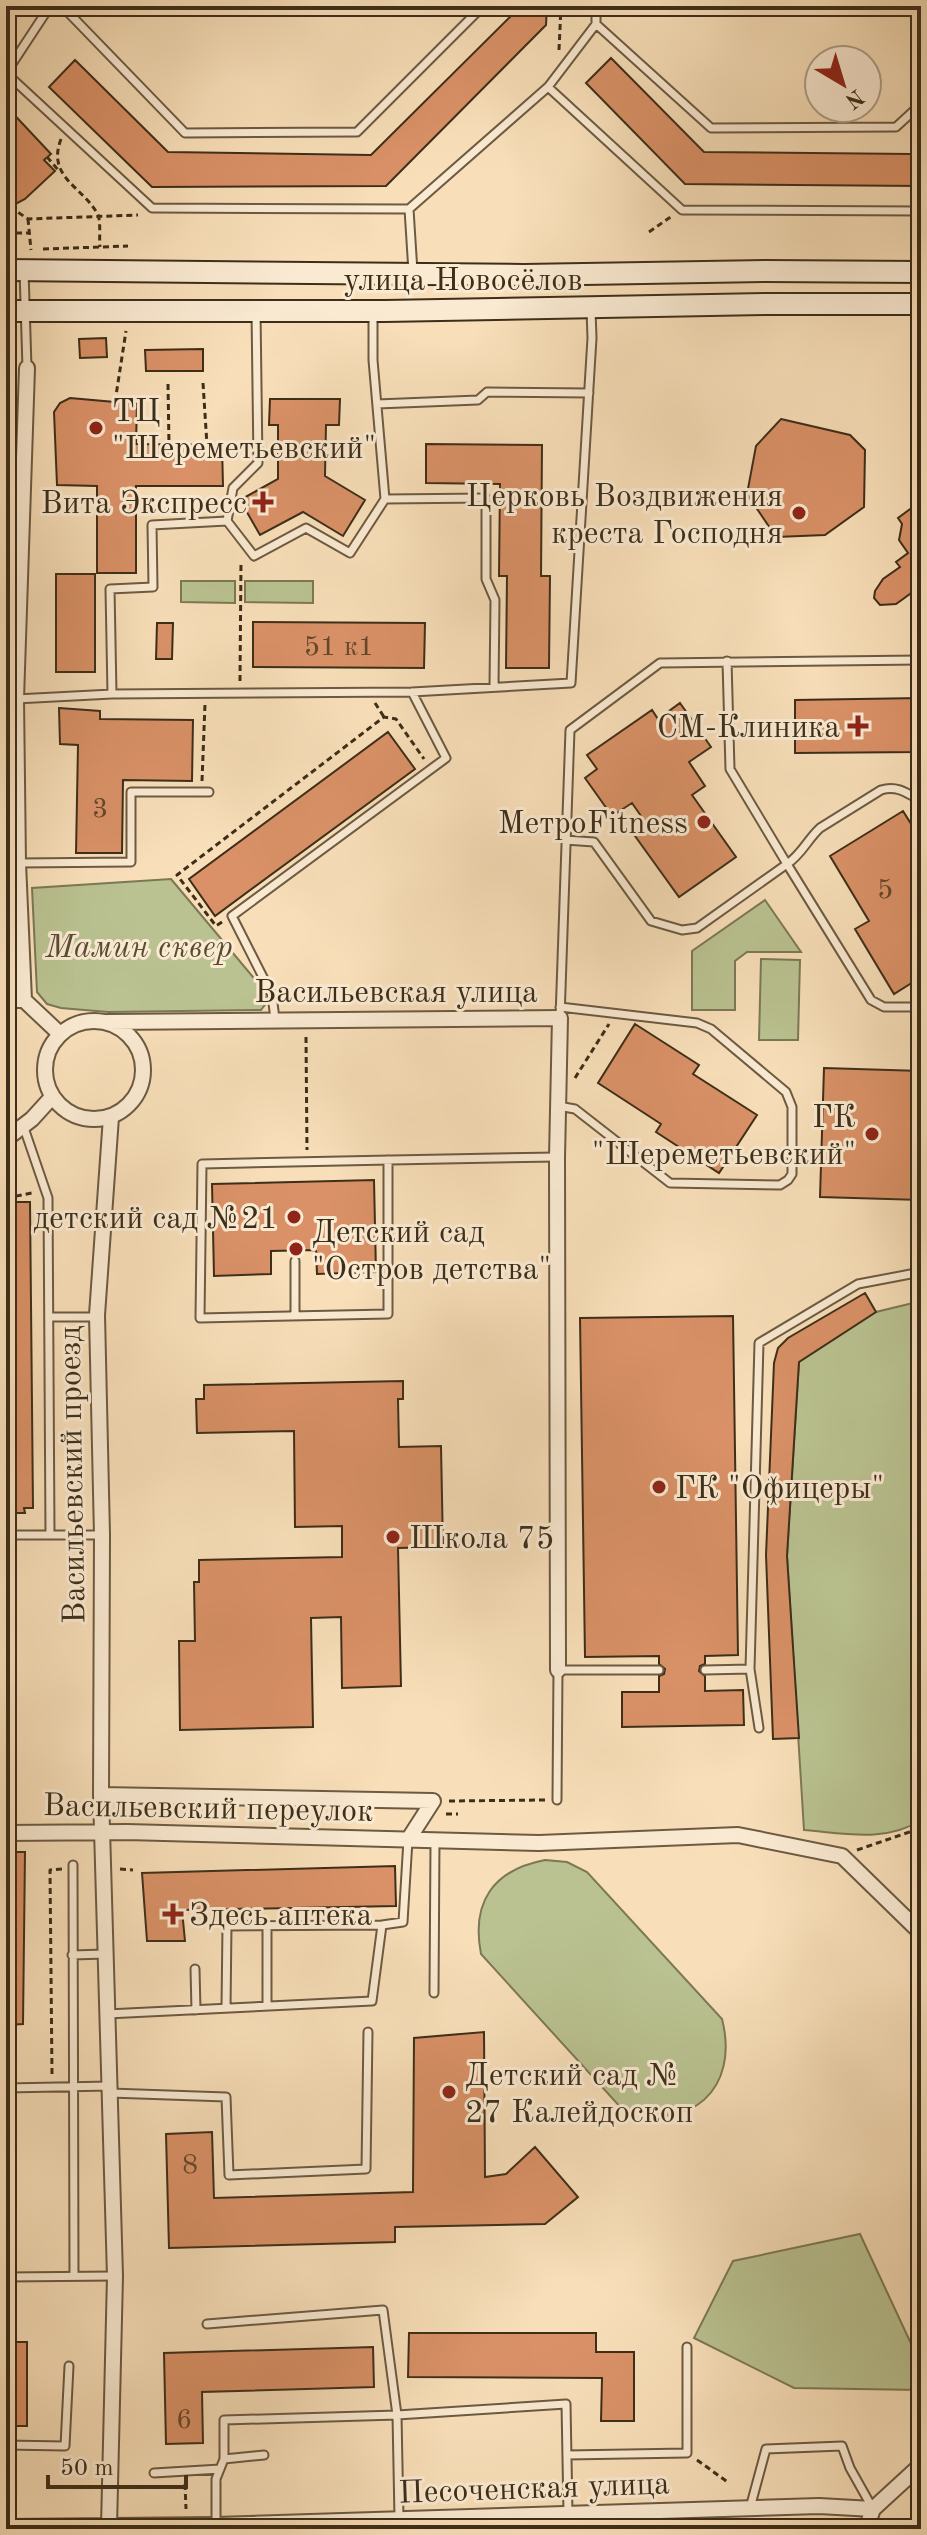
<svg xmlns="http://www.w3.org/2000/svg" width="927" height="2535" font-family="'Old Standard TT',serif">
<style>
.green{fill:#bac291;stroke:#7c7855;stroke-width:2}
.building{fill:#da9167;stroke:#3d2e19;stroke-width:2}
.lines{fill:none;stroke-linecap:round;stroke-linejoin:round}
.lane-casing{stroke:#6c5a41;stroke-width:11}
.street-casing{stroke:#6c5a41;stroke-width:18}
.secondary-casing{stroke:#3d2e19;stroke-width:24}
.path{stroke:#3d2e19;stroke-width:3;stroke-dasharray:6 4;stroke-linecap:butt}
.lane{stroke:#faead2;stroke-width:7}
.street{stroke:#faead2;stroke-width:14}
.secondary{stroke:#faead2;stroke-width:20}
.poi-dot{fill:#8f2418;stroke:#faead2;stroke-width:3}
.labels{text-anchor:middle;stroke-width:6;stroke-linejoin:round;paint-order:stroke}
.number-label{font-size:28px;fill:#64472c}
.street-label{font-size:32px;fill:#3d2e19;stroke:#faead2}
.poi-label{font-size:32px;fill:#3d2e19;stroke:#faead2;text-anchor:start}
.park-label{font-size:32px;font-style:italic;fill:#564c31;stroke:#faead2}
</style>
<rect width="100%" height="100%" fill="#f8dfb9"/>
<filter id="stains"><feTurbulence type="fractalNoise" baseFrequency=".0025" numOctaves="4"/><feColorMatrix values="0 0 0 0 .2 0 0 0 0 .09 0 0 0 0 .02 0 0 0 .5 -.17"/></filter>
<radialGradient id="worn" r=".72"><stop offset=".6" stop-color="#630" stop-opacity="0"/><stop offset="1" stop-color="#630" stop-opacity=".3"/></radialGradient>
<!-- green -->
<path class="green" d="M181,581H235V603L181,602Z
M245,581H313V603L245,602Z
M171,879L263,989L267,1002L261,1010L108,1012L61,1008L47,1004L37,992L32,888Z
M765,900L801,952H747L735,961V1010H692V951Z
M761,959L800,960L798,1040H759Z
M921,1301V1820C886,1843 843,1833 804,1830L787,1556L799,1362L876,1312Z
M545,1860L567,1862L587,1872L722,2019C740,2089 690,2134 622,2109L481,1954C471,1902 493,1870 545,1860Z
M860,2234L921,2365V2390L794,2388L694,2338L733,2261Z"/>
<!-- building -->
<path class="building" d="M515,6H547L546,25L386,186L152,187L49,87L75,60L168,152L371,155L515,12Z
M611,58L704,152L911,154L921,144V186L685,184L586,83Z
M6,106L51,154L44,160L55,171L25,199L6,209Z
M106,338L107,357L80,358L79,339Z
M203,349V371H146L145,350Z
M70,398L137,404L136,444L222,445L223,486H136V573H97V486L57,485L54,412L60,403Z
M270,399H340L339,425H326L325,476L365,500L343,536L303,512L260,535L240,500L278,479V425H269Z
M781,419L850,435L865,450L864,507L825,535L776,537L747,494L756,446Z
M426,444L542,445L541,576H550L549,668H506L507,576H499L500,484L426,483Z
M921,501V586L896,604L880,605L874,598L875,591L883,579L900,567L896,562L908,553L899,540L902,524L898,518Z
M56,574H95V672H56Z
M253,622L425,623L424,668L253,667Z
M157,623H173L172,659H156Z
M921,698V752L795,753V700Z
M680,703L711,747L689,762L705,786L692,795L736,857L679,897L635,836L648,826L632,803L612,816L585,778L597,769L587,755L652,710L658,719Z
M59,708L100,711V719L193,720L192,781L123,780L122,853H76L78,745L60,744Z
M388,732L415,769L215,916L189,879Z
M903,811L913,827L921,822V977L894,994L855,929L869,921L830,856Z
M635,1024L699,1065L693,1074L757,1115L719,1173L656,1132L661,1124L598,1083Z
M824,1068L921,1071V1200L820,1197Z
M374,1180L376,1272L317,1274L316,1250L271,1251V1274L214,1276L212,1184Z
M6,1202H30L33,1508H24L25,1513H6Z
M865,1293L876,1312L799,1362L787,1556L799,1738L773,1739L766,1555L774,1363L778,1348L788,1338Z
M733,1316L738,1655L705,1656V1664L700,1666L699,1671L705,1676V1691L743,1690L744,1725L622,1727V1692H659V1676L664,1674L665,1669L659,1664V1656L585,1657L580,1318Z
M403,1381V1399H398L399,1447L441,1446L443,1547L398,1548L401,1686L342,1688L341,1617L311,1618L313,1727L180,1730L179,1641H195L194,1582H199V1560L342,1557V1526L295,1527L294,1431L197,1433L196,1399H204V1385Z
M6,1852H25L23,2024L6,2025Z
M395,1866L396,1906L182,1910L185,1941H147L142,1873Z
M484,2032L485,2177L506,2174L535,2147L578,2197L545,2224L395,2227V2242L169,2248L166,2134L212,2132L214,2198L413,2192L414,2038Z
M409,2333H596V2352H634V2421H601L602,2378L408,2377Z
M6,2342H27V2426H6Z
M373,2347L374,2387L202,2392L203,2443L166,2444L164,2353Z"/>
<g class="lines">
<defs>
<path id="lane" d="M50,6L6,73L152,208L409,209
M62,6L185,133L357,132L483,6
M353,6L478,9
M596,24L711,128L896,127L921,104
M548,87L682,210L921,211
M24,270L27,368
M413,272L409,209L548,87L596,24V6
M373,314V360L385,499L486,498V579L495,600L494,687
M377,404L478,400L487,392L589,393
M227,521L254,556L306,528L350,553L385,499
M6,576L20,578
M112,694L412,692L571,683L592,338L591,310
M16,699L112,694L110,589L153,587L152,525L227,521L233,488L258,463L256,311
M921,801C907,793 897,785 881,790L820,828C807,840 802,854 787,864L871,1000L884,1007H921
M565,840L594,842L651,921L682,930L697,928L787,864L730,769L727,661
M6,875L18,863L131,862V792H209
M560,1018L570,730L660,663L921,660
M275,1019L272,995L232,916L446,758L412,692
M558,1106L575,1109L670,1183L780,1185L788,1180L792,1174V1107L786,1092L711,1029L697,1023L560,1007
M23,1125L48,1198L50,1535
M388,1160V1314L200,1318L202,1164C320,1161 439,1159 557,1157
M295,1261V1316
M49,1317H97
M6,1535H102
M750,1669L759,1728
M705,1670L750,1669L759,1343L858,1284L921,1272
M557,1800L558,1670H659
M73,1865L74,2276
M72,1955L105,1954
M195,1969L196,2010
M434,1993L435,1842
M267,2006V1925
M226,2008L227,1926L382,1925
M107,2014L372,2001L382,1925L403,1922L408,1840
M6,2088L110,2086
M110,2093L226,2097L229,2175L366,2169L368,2032
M6,2277L115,2276
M207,2324L383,2310L397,2415L566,2404L568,2513
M6,2445L65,2446L69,2366
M567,2455L687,2453V2347
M224,2459L264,2455
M154,2473L220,2469
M750,2508L766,2449L842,2446L850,2468L873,2509
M216,2525V2479L224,2459V2420L397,2415L399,2518"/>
<path id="street" d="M6,1000H24L60,1034
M24,1000L18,863L16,699L27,368
M45 1070a49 49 0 1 1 98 0a49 49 0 1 1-98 0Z
M108,1022L560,1018L557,1157L558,1670
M6,1139L32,1119L52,1097
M101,1795L433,1801L408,1840
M6,1833L127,1832L539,1843L738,1835L842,1856L921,1933
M6,2527L216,2525L819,2506L873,2509
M109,2527L115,2276L101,1795L102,1535L97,1315L111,1117
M866,2529L873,2509L921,2465"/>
<path id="secondary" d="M6,270L524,275L766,271L921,272
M6,311H385L768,304H921"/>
</defs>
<!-- lane casing -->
<use href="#lane" class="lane-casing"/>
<!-- street casing -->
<use href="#street" class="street-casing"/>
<!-- secondary casing -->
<use href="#secondary" class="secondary-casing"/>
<!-- path -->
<path class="path" d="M559,50L561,6
M61,139C46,178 84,187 98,215C101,223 99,238 100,247
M47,157L59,171
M10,207L28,219L138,215
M28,219L31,250
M649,232L672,216
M6,233H29
M43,249L128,246
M203,383L207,445
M168,384L169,445
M115,402L126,331
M240,681L241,561
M375,703L384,717
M202,781L205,704
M222,922L216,926L177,875L384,717L396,719L424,759
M306,1037L307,1150
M575,1078L609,1024
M6,1198L32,1193
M449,1801L545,1800
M446,1814H458
M857,1850L921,1828
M120,1869L133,1870
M52,2074L50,1870L62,1869
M697,2460L729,2483
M185,2484L186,2509"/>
<!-- lane -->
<use href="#lane" class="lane"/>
<!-- street -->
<use href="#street" class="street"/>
<!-- secondary -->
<use href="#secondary" class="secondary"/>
</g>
<!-- markers -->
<g class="poi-dot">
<circle cx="96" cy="428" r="8"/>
<path d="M259 490h8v8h8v8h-8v8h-8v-8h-8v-8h8z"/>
<circle cx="799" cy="513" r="8"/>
<path d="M854 714h8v8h8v8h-8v8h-8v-8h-8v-8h8z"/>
<circle cx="704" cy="822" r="8"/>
<circle cx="872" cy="1134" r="8"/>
<circle cx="294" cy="1217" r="8"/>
<circle cx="296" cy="1249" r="8"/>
<circle cx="659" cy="1487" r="8"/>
<circle cx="393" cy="1537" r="8"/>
<path d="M169 1902h8v8h8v8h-8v8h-8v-8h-8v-8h8z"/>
<circle cx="449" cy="2092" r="8"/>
</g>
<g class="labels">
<!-- number labels -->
<g class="number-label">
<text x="339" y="655">51 к1</text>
<text x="100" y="817">3</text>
<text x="885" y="898">5</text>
<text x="190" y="2173">8</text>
<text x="184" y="2428">6</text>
</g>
<!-- street labels -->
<g class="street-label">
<text x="463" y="290">улица Новосёлов</text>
<text x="396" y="1002">Васильевская улица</text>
<text transform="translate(71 1475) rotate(-91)" y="11">Васильевский проезд</text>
<text transform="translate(208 1807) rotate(1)" y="11">Васильевский переулок</text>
<text transform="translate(534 2487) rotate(-2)" y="11">Песоченская улица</text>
</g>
<!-- poi labels -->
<g class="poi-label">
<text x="112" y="421">ТЦ<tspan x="112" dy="37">"Шереметьевский"</tspan></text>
<text x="783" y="506" text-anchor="end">Церковь Воздвижения<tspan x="783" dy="37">креста Господня</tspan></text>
<text x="247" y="513" text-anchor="end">Вита Экспресс</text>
<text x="840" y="737" text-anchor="end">СМ-Клиника</text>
<text x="688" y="833" text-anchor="end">МетроFitness</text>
<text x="856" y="1127" text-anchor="end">ГК<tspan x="856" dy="37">"Шереметьевский"</tspan></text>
<text x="278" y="1228" text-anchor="end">детский сад №21</text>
<text x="312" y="1242">Детский сад<tspan x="312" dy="37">"Остров детства"</tspan></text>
<text x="675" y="1498">ГК "Офицеры"</text>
<text x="409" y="1548">Школа 75</text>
<text x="189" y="1925">Здесь аптека</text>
<text x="465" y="2085">Детский сад №<tspan x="465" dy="37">27 Калейдоскоп</tspan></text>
</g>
<!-- park labels -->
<g class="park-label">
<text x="139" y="957">Мамин сквер</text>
</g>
</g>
<!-- margin -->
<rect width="927" height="2535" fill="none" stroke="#f8dfb9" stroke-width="32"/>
<rect x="8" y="8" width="911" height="2519" fill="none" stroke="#3d2e19" stroke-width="4"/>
<rect x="16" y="16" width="895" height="2503" fill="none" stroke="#3d2e19" stroke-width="2"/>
<!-- north arrow -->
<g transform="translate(843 84) rotate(142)"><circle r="38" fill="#faead2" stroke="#ae9f88" stroke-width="2"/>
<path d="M0-6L14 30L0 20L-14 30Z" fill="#8f2418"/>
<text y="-12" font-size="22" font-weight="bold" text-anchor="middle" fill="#3d2e19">N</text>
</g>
<!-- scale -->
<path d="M48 2475v12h138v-12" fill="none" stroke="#3d2e19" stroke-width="4"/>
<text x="60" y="2475" font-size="24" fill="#3d2e19" stroke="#faead2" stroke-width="6" paint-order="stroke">50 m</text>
<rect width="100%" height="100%" filter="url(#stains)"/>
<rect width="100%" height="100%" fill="url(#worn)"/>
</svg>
